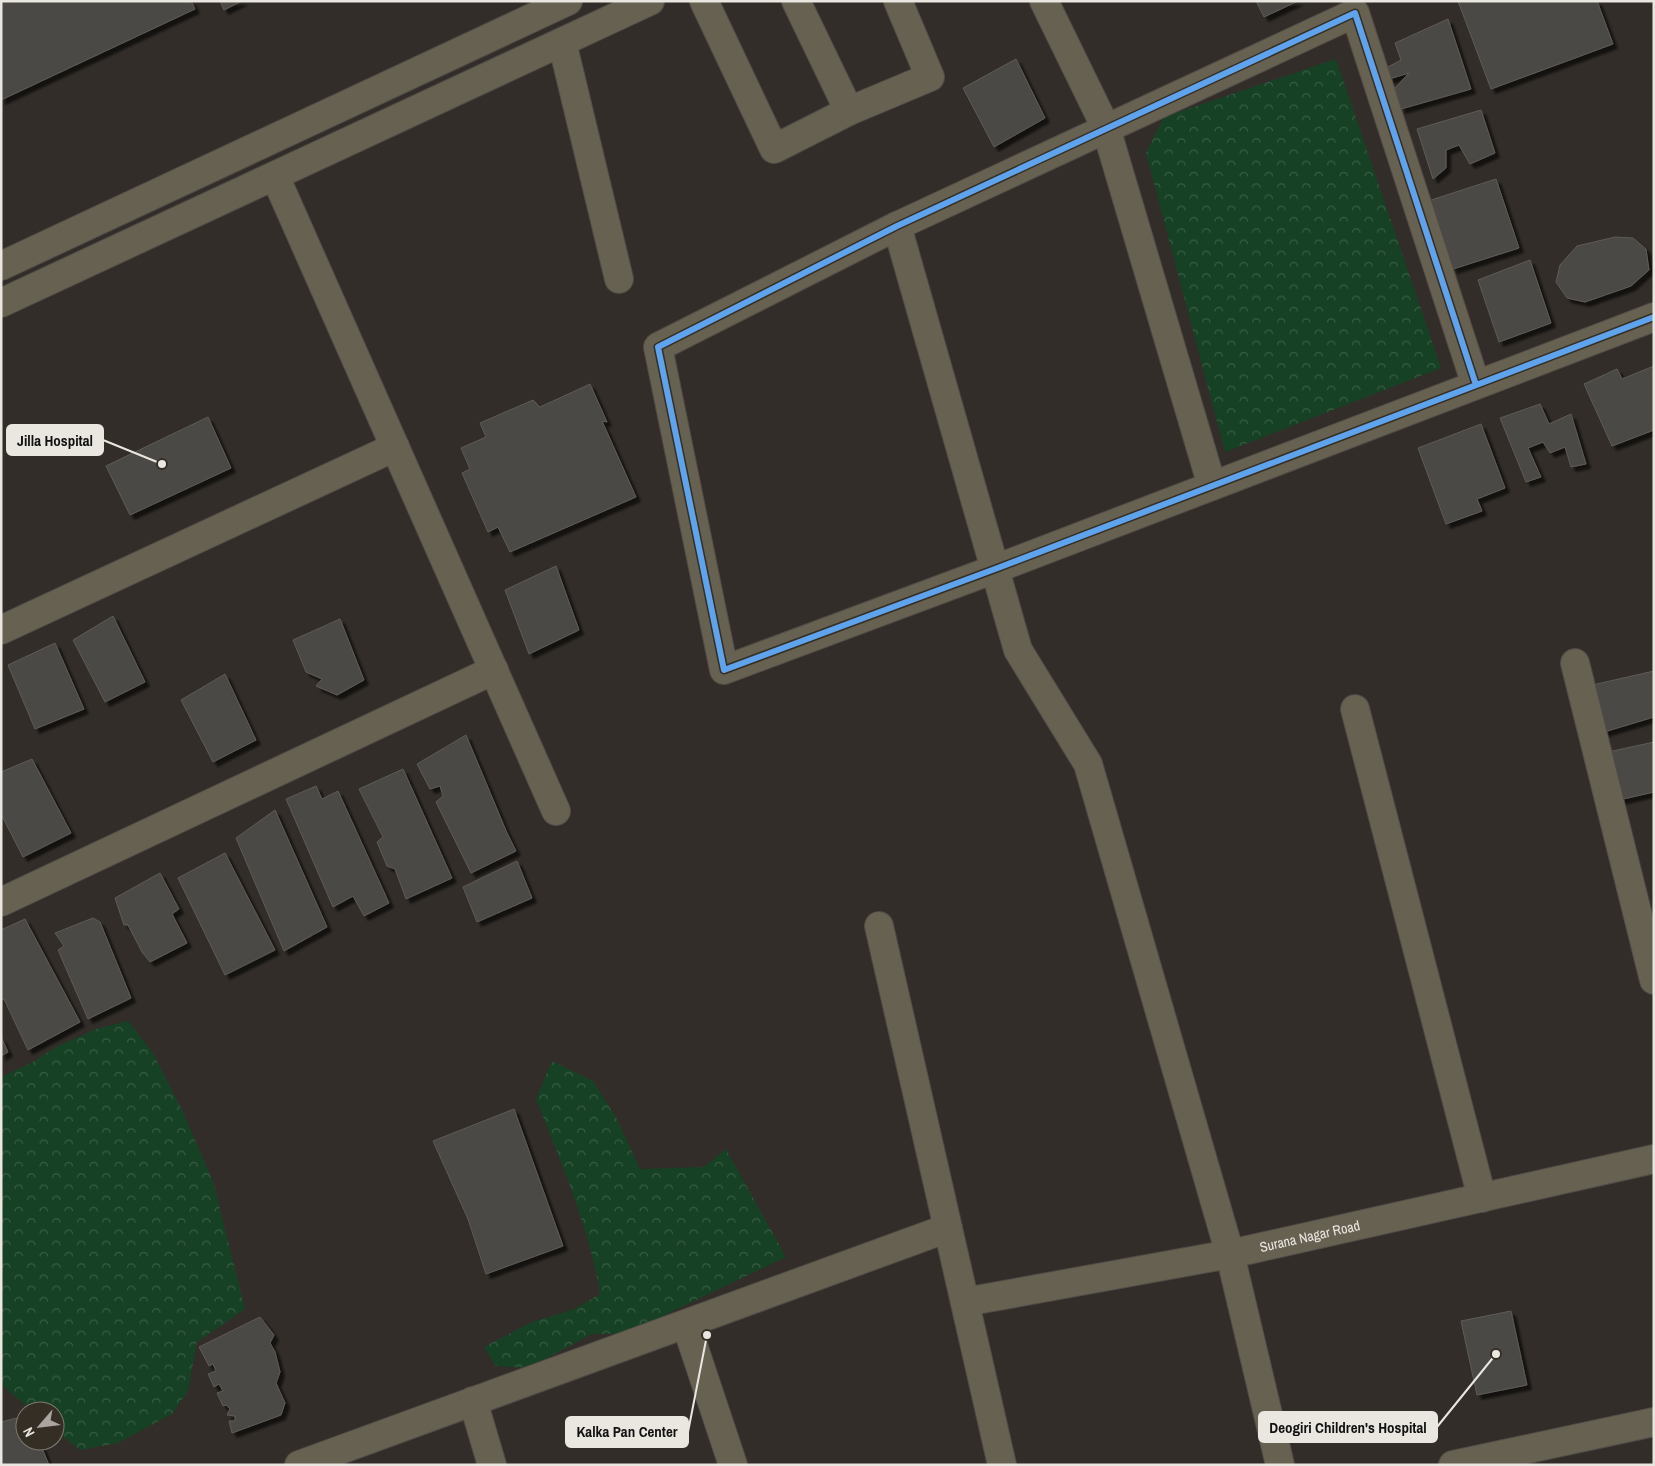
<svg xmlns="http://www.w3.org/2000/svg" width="1655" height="1466" font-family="'Archivo Narrow',sans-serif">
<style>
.forest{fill:url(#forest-crowns)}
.building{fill:#4b4844;stroke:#5f5b56;filter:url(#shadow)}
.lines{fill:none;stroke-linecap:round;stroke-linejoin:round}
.minor-casing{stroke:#4f4b46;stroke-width:30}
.tertiary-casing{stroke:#4f4b46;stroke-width:30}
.minor{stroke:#676152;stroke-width:28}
.tertiary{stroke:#676152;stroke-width:28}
.cycleway-casing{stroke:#352e25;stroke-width:9}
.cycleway{stroke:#60a3ed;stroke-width:6}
.labels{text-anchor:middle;stroke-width:4.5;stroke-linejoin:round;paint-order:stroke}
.street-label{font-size:14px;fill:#eae6e0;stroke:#352e25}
.leader{fill:none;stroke:#eae6e0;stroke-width:2}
.callout-dot{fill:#eae6e0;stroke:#352e25;stroke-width:2}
.callout{fill:#eae6e0;stroke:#eae6e0;stroke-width:2}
.callout-label{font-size:15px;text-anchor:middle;font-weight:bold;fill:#111}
</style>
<defs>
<pattern id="forest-crowns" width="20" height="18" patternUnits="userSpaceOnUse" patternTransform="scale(1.25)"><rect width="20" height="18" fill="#174125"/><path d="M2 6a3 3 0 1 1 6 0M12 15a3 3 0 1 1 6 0" fill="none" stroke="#395c44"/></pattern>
<filter id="shadow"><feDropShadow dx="4.5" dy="4.5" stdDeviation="1" flood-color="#0009"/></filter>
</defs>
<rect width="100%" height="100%" fill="#322d28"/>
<!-- forest -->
<path class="forest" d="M1336,59L1441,368L1225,452L1146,153L1164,117Z
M128,1021L153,1053L182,1110L213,1181L245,1309L197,1342L188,1391L172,1414L118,1443L80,1450L55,1430V1411H32L1,1384V1077L33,1062L56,1047L96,1029Z
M552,1061L593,1081L617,1119L640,1169L704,1167L726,1149L786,1257L625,1334H592L528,1368L496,1366L484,1347L532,1322L574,1309L600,1294C590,1229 560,1160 536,1099Z"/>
<!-- building -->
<path class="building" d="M1,1H191L195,9L1,100Z
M220,1H242L224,10Z
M1256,1H1298L1264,17Z
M1458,1H1597L1613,44L1491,89Z
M1448,19L1471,89L1401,109L1395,88L1409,73L1389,79L1386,68L1401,60L1395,43Z
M1016,59L1045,118L994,147L963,88Z
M1481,110L1495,153L1470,164L1459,145L1446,150V168L1433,179L1417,129Z
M1496,179L1519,248L1453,269L1425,202Z
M1615,237L1633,238L1646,249L1649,270L1631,286L1585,302L1567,298L1556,282L1560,265L1577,246Z
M1530,260L1551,323L1499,342L1478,280Z
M1654,366V430L1612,446L1584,384L1617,369L1622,379Z
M590,384L607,422L602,421L636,497L510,552L498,527L488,532L462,473L470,469L461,448L486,437L480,423L533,400L540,407Z
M1540,404L1549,424L1571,414L1586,464L1571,467L1565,447L1550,453L1543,442L1528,448L1541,477L1526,482L1500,418Z
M208,417L231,468L130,515L106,466Z
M1481,424L1505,488L1477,499L1482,511L1446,524L1418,448Z
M556,566L579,630L529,654L505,590Z
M113,616L145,682L105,702L73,640Z
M340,619L364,680L337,695L316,686L322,679L306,672L293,640Z
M55,643L84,709L35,729L8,665Z
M1654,671V717L1604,732L1588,686Z
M225,674L256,740L213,762L181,700Z
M466,735L507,833L516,851L471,873L436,802L443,796L440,786L430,789L417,764Z
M1654,742V792L1619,800L1608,752Z
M32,759L71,833L23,857L1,814V772Z
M403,769L452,878L406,899L395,869L387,866L377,842L383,837L359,789Z
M316,786L322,799L338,791L389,903L364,916L353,896L333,907L286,799Z
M275,810L327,927L284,951L236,838Z
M225,853L275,950L225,975L178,878Z
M517,861L532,898L477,922L463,887Z
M160,873L179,909L172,914L187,943L150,962L142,952L128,925H124L115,898Z
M93,918L100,922L131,998L88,1019L58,950L64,946L55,933Z
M25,919L80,1022L28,1050L4,999L1,1000V930Z
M1,1037L8,1052L1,1056Z
M514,1109L563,1246L486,1274L468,1219L433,1141Z
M1511,1311L1527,1385L1477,1395L1461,1321Z
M260,1317L274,1335L270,1343L275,1352L280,1372L276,1383L285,1403L281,1415L232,1433L229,1421H235V1416L227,1415L230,1409L226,1405L223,1406L217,1393L223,1391L219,1384L214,1387L208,1374L216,1371L213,1364L209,1366L199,1347Z
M25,1416V1441H39L49,1465H1V1422Z"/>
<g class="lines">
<defs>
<g id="minor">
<path d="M704,1L774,149L849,111L796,1"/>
<path d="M1044,1L1106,128L1212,486"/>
<path d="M562,42L619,279"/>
<path d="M849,111L930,77L898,1"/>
<path d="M275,176L556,811"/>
<path d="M897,226L1018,650L1088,764L1230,1254L1280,1465"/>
<path d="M1476,385L1355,13L897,226L658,347L724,670L995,569L1654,317"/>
<path d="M1,630L395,447"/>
<path d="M1575,663L1654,980"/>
<path d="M1355,709L1482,1198"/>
<path d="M1,902L494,670"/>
<path d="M879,926L1002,1465"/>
<path id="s1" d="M965,1302L1230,1254L1654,1159"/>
<path d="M686,1324L733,1465"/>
<path d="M473,1401L492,1465"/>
<path d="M299,1465L948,1228"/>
<path d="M1453,1465L1654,1422"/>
</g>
<path id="tertiary" d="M1,266L568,1
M1,303L650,1"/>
</defs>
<!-- minor casing -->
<use href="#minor" class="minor-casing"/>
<!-- tertiary casing -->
<use href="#tertiary" class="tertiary-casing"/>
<!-- minor -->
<use href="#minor" class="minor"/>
<!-- tertiary -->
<use href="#tertiary" class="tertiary"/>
<defs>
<path id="cycleway" d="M1476,385L1355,13L897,226L658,347L724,670L995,569L1654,317"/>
</defs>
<!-- cycleway casing -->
<use href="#cycleway" class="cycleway-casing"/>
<!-- cycleway -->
<use href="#cycleway" class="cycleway"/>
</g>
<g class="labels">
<!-- street labels -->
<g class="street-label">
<text dy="5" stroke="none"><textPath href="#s1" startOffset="351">Surana Nagar Road</textPath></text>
</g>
</g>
<!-- callouts -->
<path class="leader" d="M162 464L103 440M1496 1354L1437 1427M707 1335L688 1432"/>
<g class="callout-dot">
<circle cx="162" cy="464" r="5"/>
<circle cx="1496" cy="1354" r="5"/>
<circle cx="707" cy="1335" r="5"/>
</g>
<g class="callout">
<rect x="7" y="425" width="96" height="30" rx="5"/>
<rect x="1259" y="1412" width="178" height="30" rx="5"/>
<rect x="566" y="1417" width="122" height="30" rx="5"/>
</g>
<g class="callout-label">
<text x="55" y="446">Jilla Hospital</text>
<text x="1348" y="1433">Deogiri Children's Hospital</text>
<text x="627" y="1437">Kalka Pan Center</text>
</g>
<!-- border -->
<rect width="1655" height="1466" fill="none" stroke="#eae6e0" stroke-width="5"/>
<!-- north arrow -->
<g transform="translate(40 1426) rotate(242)"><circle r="24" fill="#352e25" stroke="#7d7870"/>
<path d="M0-4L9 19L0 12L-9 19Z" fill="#aaa5a0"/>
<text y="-8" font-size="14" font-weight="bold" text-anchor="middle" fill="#eae6e0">N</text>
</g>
</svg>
